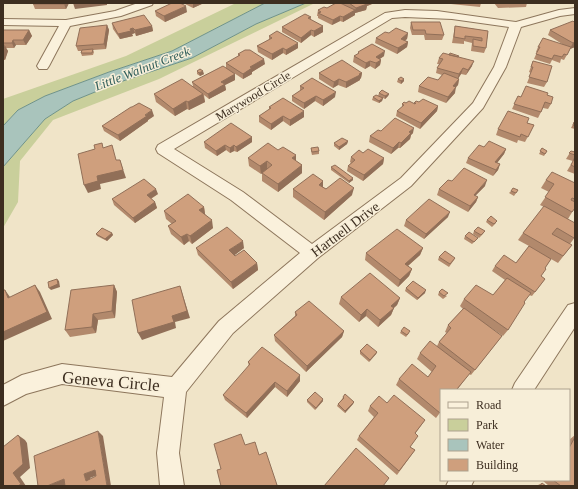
<svg xmlns="http://www.w3.org/2000/svg" width="578" height="489" font-family="'Times New Roman',serif">
<style>
.green{fill:#c9cf9b}
.water{fill:#a9c4bc;stroke:#6f938a}
.lines{fill:none;stroke-linecap:round;stroke-linejoin:round}
.minor-casing{stroke:#8d765c;stroke-width:2}
.minor{fill:#faf1dc;fill-rule:evenodd}
.wall{fill:#b2896c}
.shaded-wall{fill:#916f58}
.building{fill:#cf9f7d;stroke:#916f58;fill-rule:evenodd}
.labels{text-anchor:middle;stroke-width:3;stroke-linejoin:round;paint-order:stroke}
.far-street-label{font-size:12px;fill:#3d2e20;stroke:#f7eed8}
.far-water-label{font-size:13px;font-style:italic;fill:#2f5d5a;stroke:#f7eed8}
.street-label{font-size:14px;fill:#3d2e20;stroke:#f7eed8}
.near-street-label{font-size:17px;fill:#3d2e20;stroke:#f7eed8}
</style>
<rect width="100%" height="100%" fill="#f0e4c8"/>
<!-- green -->
<path class="green" d="M236,3H265L172,51L109,72L45,96L18,110L3,126V99L126,56Z
M306,3H315L159,79L53,120L20,161L18,202L3,228V167L45,119L73,101L117,83L192,58L256,24Z"/>
<!-- water -->
<path class="water" d="M265,3H306L256,24L192,58L117,83L73,101L45,119L3,167V126L18,110L45,96L109,72L172,51Z"/>
<g class="lines">
<defs>
<path id="minor" d="M138,3H153L152,5L121,16L70,26L49,66L47,69H39L37,66L59,26L3,25V19L66,20L115,11Z
M575,8V14L560,16L521,27L506,67L483,108L411,186L318,258L233,333L186,392L179,453L184,486H160L157,453L164,397L62,384L26,394L3,406V385L22,375L62,364L172,377L219,321L300,253L231,200L158,153L156,149L158,145L385,13L405,10L437,11L516,22L559,10ZM405,17L452,19L509,27L494,67L473,103L401,178L312,244L243,192L174,149L392,18Z
M575,303V327L534,390H512L515,383L568,305Z
M449,480H474L471,486H446Z"/>
</defs>
<!-- minor casing -->
<use href="#minor" class="minor-casing"/>
<!-- minor -->
<use href="#minor" class="minor"/>
</g>
<!-- wall -->
<path class="wall" d="M69,3L66,9H35L33,4Z
M183,3H204L193,8Z
M342,3H372V4L367,6L366,10L355,13V15L343,22L340,21L332,25L318,18V16H317L318,10L344,5Z
M451,3H481L480,7L451,4Z
M494,3H527L526,7L498,8Z
M155,11L187,12L165,22L156,16Z
M311,17V20L323,26V32L314,37L311,35L301,43L282,32V27Z
M411,22L444,35L442,40H425L424,35H412L410,28Z
M112,23L152,26L153,31L136,36L135,33L132,34L133,36L120,39L113,29Z
M575,23V47L570,49L564,60L561,59L560,63L552,60L550,64L534,59L537,52H536L538,47L562,44L548,35L550,30Z
M107,25L109,30L106,49L93,50L94,52L93,55L82,56L81,53V51H78L76,46Z
M455,26L488,31L486,48L484,53L471,51L472,43L464,41V44L452,43L454,32Z
M3,30H29L32,36L26,45H16L14,48H6L8,51L5,60H3Z
M389,33H408L407,39L405,40L408,42L407,47L397,54L375,43L376,38Z
M269,36L298,48L286,55L283,53L272,60L258,52L257,46L269,40Z
M358,52L384,56L380,59L381,60L380,65L375,69L370,66L365,69L353,62L354,56L358,54Z
M238,54L265,64L252,72V74L243,79L234,73L235,80L225,85L226,90L209,99L204,95L205,102L189,110L187,109L175,116L156,102L154,94L193,86L192,82L226,68V63L238,57Z
M458,57L472,66L466,75L461,74L458,79H459L458,85L455,87V93L446,103L418,92L419,86L438,80L442,75L436,73L437,68L439,64H437L439,58Z
M533,61L547,82L544,87L527,83L531,73L529,72Z
M197,71L204,74L200,76L197,74Z
M319,73H362L361,78L360,79V80L346,88L338,85L333,88L319,79Z
M398,79L404,81L401,84L397,82Z
M300,86L335,97L323,106L315,101L304,109L292,101V96L300,91Z
M379,93L389,94L388,96L385,99L383,98L382,101L379,103L372,100L373,97L378,96Z
M547,95L551,104L548,109L543,108L538,118L512,109L518,96L521,97Z
M419,102L438,106L437,111L420,129L396,116L397,111L402,107V104L406,103L414,104V103Z
M269,107L304,117L290,126L283,121L271,130L259,122V116L269,110Z
M154,116L148,120V121L120,141L104,131L102,126Z
M574,122H575V129L571,128Z
M527,123L534,125L525,142L518,140L517,143L496,135L498,129Z
M381,131L413,133L411,135L410,139L400,148H398L391,154L369,142L370,136Z
M252,137V142L237,152L234,151L230,153L226,150L217,156L205,148L204,142Z
M348,141L347,144L339,150L334,146V143Z
M484,147L506,149L504,154L497,163L500,164L498,170L493,176L466,163L468,158Z
M311,148L319,151V154L312,155L311,151Z
M542,148L547,151L544,156L539,154Z
M571,151L575,152V174L567,171L573,161L566,159Z
M363,153L384,158L383,164L363,181L347,171L348,166L351,163L350,162L351,157Z
M248,158L296,161L302,165V173L278,192L262,181V173L267,169L261,174L249,166Z
M331,167L353,180L349,183L331,170Z
M546,180L575,183V209H574L568,219L575,237L570,244L572,245L558,263L551,259L545,268L541,276L545,279L532,296L529,295L524,302L508,330L503,336L487,325L502,336L471,375L469,374L436,418L396,385L399,379L428,377L432,372L417,359L420,353L437,346L439,342L447,333L445,332L448,325L463,309L460,306L464,299L493,295L505,280L492,271L495,266L516,263L529,246L518,240L523,233L544,207L540,205L549,192L541,188Z
M452,181L485,186L475,196L478,197L476,202L468,212L437,195L439,189Z
M323,187L326,189L352,195L324,220L293,197V189Z
M518,190L514,196L509,193L511,191Z
M158,194L151,199L155,202L157,208L135,223L114,205L112,199Z
M204,207L205,214L213,228L192,244L189,241L184,245L171,234L168,226L172,224L166,219L164,211Z
M448,217L424,239L404,226L406,220Z
M487,220L496,223L492,227L486,222Z
M474,231H485L483,234L479,238L473,234Z
M112,233L113,235L107,241L97,236L96,234Z
M465,236L478,238L472,244L464,239Z
M196,248H244L234,255L235,256L257,263L258,270L233,289L198,255Z
M423,248L420,255L408,266L412,269L409,276L398,287L365,260L366,253Z
M439,257L455,258L454,260L449,267L438,260Z
M114,285L117,292L115,318L98,320L96,333L70,337L65,330Z
M406,288L425,293L417,300L405,291Z
M439,292L447,296L443,299L438,295Z
M341,297L400,298L397,305L394,308L391,315L378,327L366,316L359,322L339,304Z
M295,312L344,331L342,337L306,372L275,341L274,335L295,316Z
M401,331L409,333L406,337L400,333Z
M360,351L377,352L376,354L369,362L360,354Z
M248,362L300,381L287,397L275,387L247,418L225,400L223,395L249,367Z
M343,397L354,402L353,404L345,413L337,406L338,404L342,399Z
M307,400L323,401L315,410L307,402Z
M387,403L425,420L415,434L410,447L415,450L397,475L357,440L359,436L374,417L368,411L370,406Z
M575,435V486H549L542,480H569V440Z
M542,483L546,486H536Z"/>
<!-- shaded-wall -->
<path class="shaded-wall" d="M64,3H69L66,9L64,4Z
M73,3H107V5L75,9Z
M193,3H204L193,8Z
M364,3H372V4L367,6L366,10L355,13V15L343,22V17L355,10L356,8Z
M186,6L187,12L165,22L164,16Z
M340,16V21L332,25L333,20Z
M107,25L109,30L106,49L104,44Z
M152,26L153,31L136,36L135,30Z
M323,26V32L314,37V31Z
M133,28L135,33L132,34L133,36L120,39L118,34Z
M29,30L32,36L26,45L23,40Z
M311,30V35L301,43V38Z
M408,33L407,39L400,44L401,39Z
M13,40L16,45L14,48L12,43Z
M408,42L407,47L397,54L398,48Z
M575,42V47L570,49L564,60L573,43Z
M298,43V48L286,55V50Z
M5,46L8,51L5,60L3,57V52Z
M283,48V53L272,60V54Z
M385,51L384,56L375,62L376,57Z
M264,59L265,64L252,72V74L243,79V74L250,67Z
M381,60L380,65L375,69L376,63Z
M370,61V66L365,69L366,63Z
M474,61L472,66L466,75L468,70Z
M463,68L461,74L457,80L459,74Z
M203,71L204,74L200,76L199,73Z
M362,73L361,78L360,79V80L346,88V82Z
M235,74V80L225,85L226,90L209,99L208,94L221,82Z
M339,79L338,85L333,88L334,82Z
M404,79V81L401,84V81Z
M459,79L458,85L452,92L453,86Z
M456,87L455,93L446,103L448,97Z
M336,92L335,97L323,106V100Z
M203,94L205,102L189,110L188,102Z
M389,94L388,96L385,99V96Z
M316,96L315,101L304,109V103Z
M383,98L382,101L379,103V101Z
M186,101L187,109L175,116L173,109Z
M438,106L437,111L420,129L421,123Z
M152,110L154,116L148,120V121L120,141L118,135Z
M304,111V117L290,126V120Z
M283,116V121L271,130V124Z
M414,128L413,133L411,135L410,139L400,148L401,143L409,132Z
M252,137V142L237,152L236,147Z
M348,141L347,144L339,150V147Z
M399,142L398,148L391,154L393,148Z
M225,145L226,150L217,156L216,151Z
M234,145V151L230,153V148Z
M506,149L504,154L493,168L495,162Z
M296,155V163L292,158Z
M384,158L383,164L363,181L364,175Z
M120,160L126,178L100,184L101,189L88,193L84,185L97,176Z
M267,161V169L261,174L260,166Z
M500,164L498,170L493,176L496,170Z
M302,165V173L278,192V184Z
M353,178V180L349,183V181Z
M487,180L485,186L471,200L474,195Z
M323,181V189L319,185Z
M354,188L352,195L324,220L325,212Z
M156,189L158,194L148,200L147,195Z
M478,197L476,202L468,212L470,206Z
M155,202L157,208L135,223L133,218Z
M204,207L205,214L201,217L199,210Z
M450,212L448,217L424,239L426,234Z
M212,220L213,228L192,244L190,236Z
M112,233L113,235L107,241L105,239Z
M187,234L189,241L184,245L181,237Z
M243,241L244,248L231,258L229,250Z
M423,248L420,255L402,271L405,264Z
M257,263L258,270L233,289L231,282Z
M412,269L409,276L398,287L400,280Z
M57,279L59,281L60,287L51,290L49,288Z
M35,285L40,292L52,319L3,341V332Z
M114,285L117,292L115,318L112,311Z
M180,286L190,318L175,322L176,328L142,340L138,333L172,316Z
M5,290L10,297L8,298Z
M426,290L425,293L417,300L418,298Z
M400,298L397,305L389,312L391,306Z
M394,308L391,315L378,327L380,320Z
M367,309L366,316L359,322L361,315Z
M93,314L98,320L96,333L92,327Z
M344,331L342,337L306,372L307,366Z
M377,352L376,354L369,362L370,360Z
M300,375V381L287,397V391Z
M275,382V387L247,418L246,413Z
M323,399V401L315,410L316,408Z
M354,402L353,404L345,413V411Z
M98,431L103,436L111,486H107Z
M18,435L25,440L27,443L30,468L20,477L26,486H18L13,473Z
M95,470L100,474L90,478L91,485L86,481L84,474Z
M64,479L70,483L62,486H47Z"/>
<!-- building -->
<path class="building" d="M34,3H64V4H33Z
M172,3H180L186,6L164,16L155,11Z
M336,3H340L355,10L343,17L340,16L333,20L318,13L321,12L318,10L324,7L327,8Z
M349,3H366L367,4L356,8Z
M305,14L311,17L308,18L323,26L314,31L311,30L301,38L282,27Z
M144,15L152,26L135,30L133,28L130,29L131,31L118,34L112,23Z
M573,21L575,23V42L573,43L550,30Z
M411,22H440L444,35L426,34L425,30H413Z
M107,25L104,44L76,46L80,28Z
M455,26L488,31L486,48L473,46V39L482,41V38L465,36V39L454,37Z
M396,28L408,33L401,39L408,42L398,48L376,38L385,32L389,33Z
M3,30H29L23,40H13L12,43H3Z
M277,31L298,43L286,50L283,48L272,54L257,46L272,38L269,36Z
M543,38L571,47L567,55L564,54L562,57L554,55L552,59L536,54L540,47H538Z
M372,44L385,51L376,57L381,60L376,63L370,61L366,63L354,56L359,53L358,52Z
M3,46H5L3,52Z
M93,49L92,53H81L82,50Z
M245,50H250L264,59L250,67L252,68L243,74L226,63L240,55L238,54Z
M443,53L474,61L468,70L463,68L459,74L437,68L443,59L439,58Z
M450,53L459,56L458,57L449,55Z
M342,60L362,73L359,74L360,75L346,82L339,79L334,82L319,73Z
M533,61L552,66L547,82L529,77L533,67H531Z
M223,66L235,74L221,82L225,84L208,94L192,82Z
M200,69L203,71L199,73L197,71Z
M444,73L459,79L453,86L456,87L448,97L419,86L428,77L438,80Z
M401,77L404,79L401,81L398,79Z
M312,78L336,92L323,100L316,96L304,103L292,96L304,88L300,86Z
M182,79L203,94L188,102L186,101L173,109L154,94Z
M526,86L548,93L547,95L553,97L551,104L545,102L541,112L514,104L518,96L521,97Z
M382,90L389,94L385,96L379,93Z
M376,95L383,98L379,101L373,97Z
M283,98L304,111L290,120L283,116L271,124L259,116L271,108L269,107Z
M423,99L438,106L421,123L397,111L404,105L402,104L404,102L406,103L409,101L415,104L416,103H414L416,101L419,102Z
M139,103L152,110L145,115L147,116L118,135L102,126L131,107H132Z
M508,111L529,118L527,123L534,125L528,137L521,134L520,137L498,129Z
M395,118L414,128L409,132L411,133L401,143L399,142L393,148L370,136L378,130L381,131Z
M574,122H575V126L573,125Z
M231,123L252,137L236,147L234,145L230,148L225,145L216,151L204,142Z
M342,138L348,141L339,147L334,143Z
M489,141L506,149L495,162L500,164L496,170L468,158L479,145L484,147Z
M102,143L103,148L112,145L116,160H120L123,170L97,176L98,181L84,185L78,154L95,149L94,145Z
M268,143L278,150L283,147L296,155L292,158L302,165L278,184L262,173L272,165L267,161L260,166L248,158Z
M318,147L319,151L312,152L311,148Z
M542,148L547,151L545,154L540,151Z
M368,149L384,158L364,175L348,166L355,160L351,157L359,150L363,153Z
M571,151L575,152V155L569,153Z
M575,157V167L571,165Z
M335,165L353,178L349,181L331,167Z
M464,168L487,180L474,195L478,197L470,206L439,189L448,180L452,181Z
M552,172L575,183V199L572,198L571,200L575,202V208L572,212L545,197L554,184L546,180Z
M313,174L323,181L319,185L326,189L340,178L354,188L325,212L293,189Z
M144,179L156,189L147,195L155,202L133,218L112,199Z
M513,188L518,190L516,193L511,191Z
M188,194L204,207L199,210L212,220L190,236L187,234L181,237L168,226L176,221L164,211Z
M429,199L450,212L426,234L406,220Z
M544,206L575,223V237L574,238L557,228L552,234L572,245L563,256L523,233Z
M491,216L497,221L494,224L487,220Z
M227,227L243,241L229,250L235,256L244,250L257,263L231,282L196,248Z
M478,227L485,231L481,235L474,231Z
M102,228L112,233L105,239L96,234Z
M397,229L423,248L405,264L412,269L400,280L366,253Z
M469,232L478,238L474,242L465,236Z
M529,246L551,259L545,268L546,269L541,276L545,279L535,292L495,266L504,255L516,263Z
M445,251L455,258L450,264L439,257Z
M370,273L400,298L391,306L394,308L380,320L367,309L361,315L341,297Z
M507,278L531,293L524,302L525,303L508,330L464,299L476,285L493,295Z
M57,279L58,284L49,288L48,282Z
M413,281L426,290L418,298L406,288Z
M35,285L47,312L3,332V290H5L8,298Z
M114,285L112,311L93,314L92,327L65,330L71,290Z
M180,286L187,311L172,316L174,322L138,333L132,300Z
M442,289L448,293L444,296L439,292Z
M309,301L344,331L307,366L274,335L297,315L295,312Z
M464,308L502,336L475,370L439,342L451,328L448,325Z
M404,327L410,331L407,335L401,331Z
M430,341L471,372L457,389L458,390H441V412L440,413L399,379L412,364L428,377L436,366L420,353Z
M367,344L377,352L370,360L360,351Z
M262,347L300,375L287,391L275,382L246,413L223,395L250,364L248,362Z
M315,392L323,399L316,408L307,400Z
M345,394L354,402L345,411L338,404L344,398L343,397Z
M394,395L425,420L415,433L418,436L410,447L415,450L399,471L359,436L378,413L370,406L379,396L387,403Z
M98,431L107,486H65L64,479L47,486H38L34,456ZM95,470L96,476L86,481L84,474Z
M241,434L245,445L255,442L259,455L266,452L277,485L274,486H221L217,470L221,469L214,444Z
M18,435L20,438L23,464L13,473L21,484L18,486H3V447Z
M575,437V486H561L553,480H569V448Z
M356,448L389,478L383,486H324Z
M542,483L546,486H540Z"/>
<g class="labels">
<!-- far-street labels -->
<g class="far-street-label">
<text transform="translate(253 96) rotate(-31)" y="4">Marywood Circle</text>
</g>
<!-- far-water labels -->
<g class="far-water-label">
<text transform="translate(142 68) rotate(-21)" y="5">Little Walnut Creek</text>
</g>
<!-- street labels -->
<g class="street-label">
<text transform="translate(345 229) rotate(-37)" y="5">Hartnell Drive</text>
</g>
<!-- near-street labels -->
<g class="near-street-label">
<text transform="translate(111 381) rotate(5)" y="6">Geneva Circle</text>
</g>
</g>
<!-- border -->
<rect width="578" height="489" fill="none" stroke="#3d2e20" stroke-width="8"/>
<!-- legend -->
<rect x="440" y="389" width="130" height="92" fill="#f7eed8" stroke="#ada18e"/>
<rect x="448" y="402" width="20" height="6" fill="#faf1dc" stroke="#ada18e"/>
<text x="476" y="409" font-size="12" fill="#3d2e20">Road</text>
<rect x="448" y="419" width="20" height="12" fill="#c9cf9b" stroke="#ada18e"/>
<text x="476" y="429" font-size="12" fill="#3d2e20">Park</text>
<rect x="448" y="439" width="20" height="12" fill="#a9c4bc" stroke="#ada18e"/>
<text x="476" y="449" font-size="12" fill="#3d2e20">Water</text>
<rect x="448" y="459" width="20" height="12" fill="#cf9f7d" stroke="#ada18e"/>
<text x="476" y="469" font-size="12" fill="#3d2e20">Building</text>
</svg>
